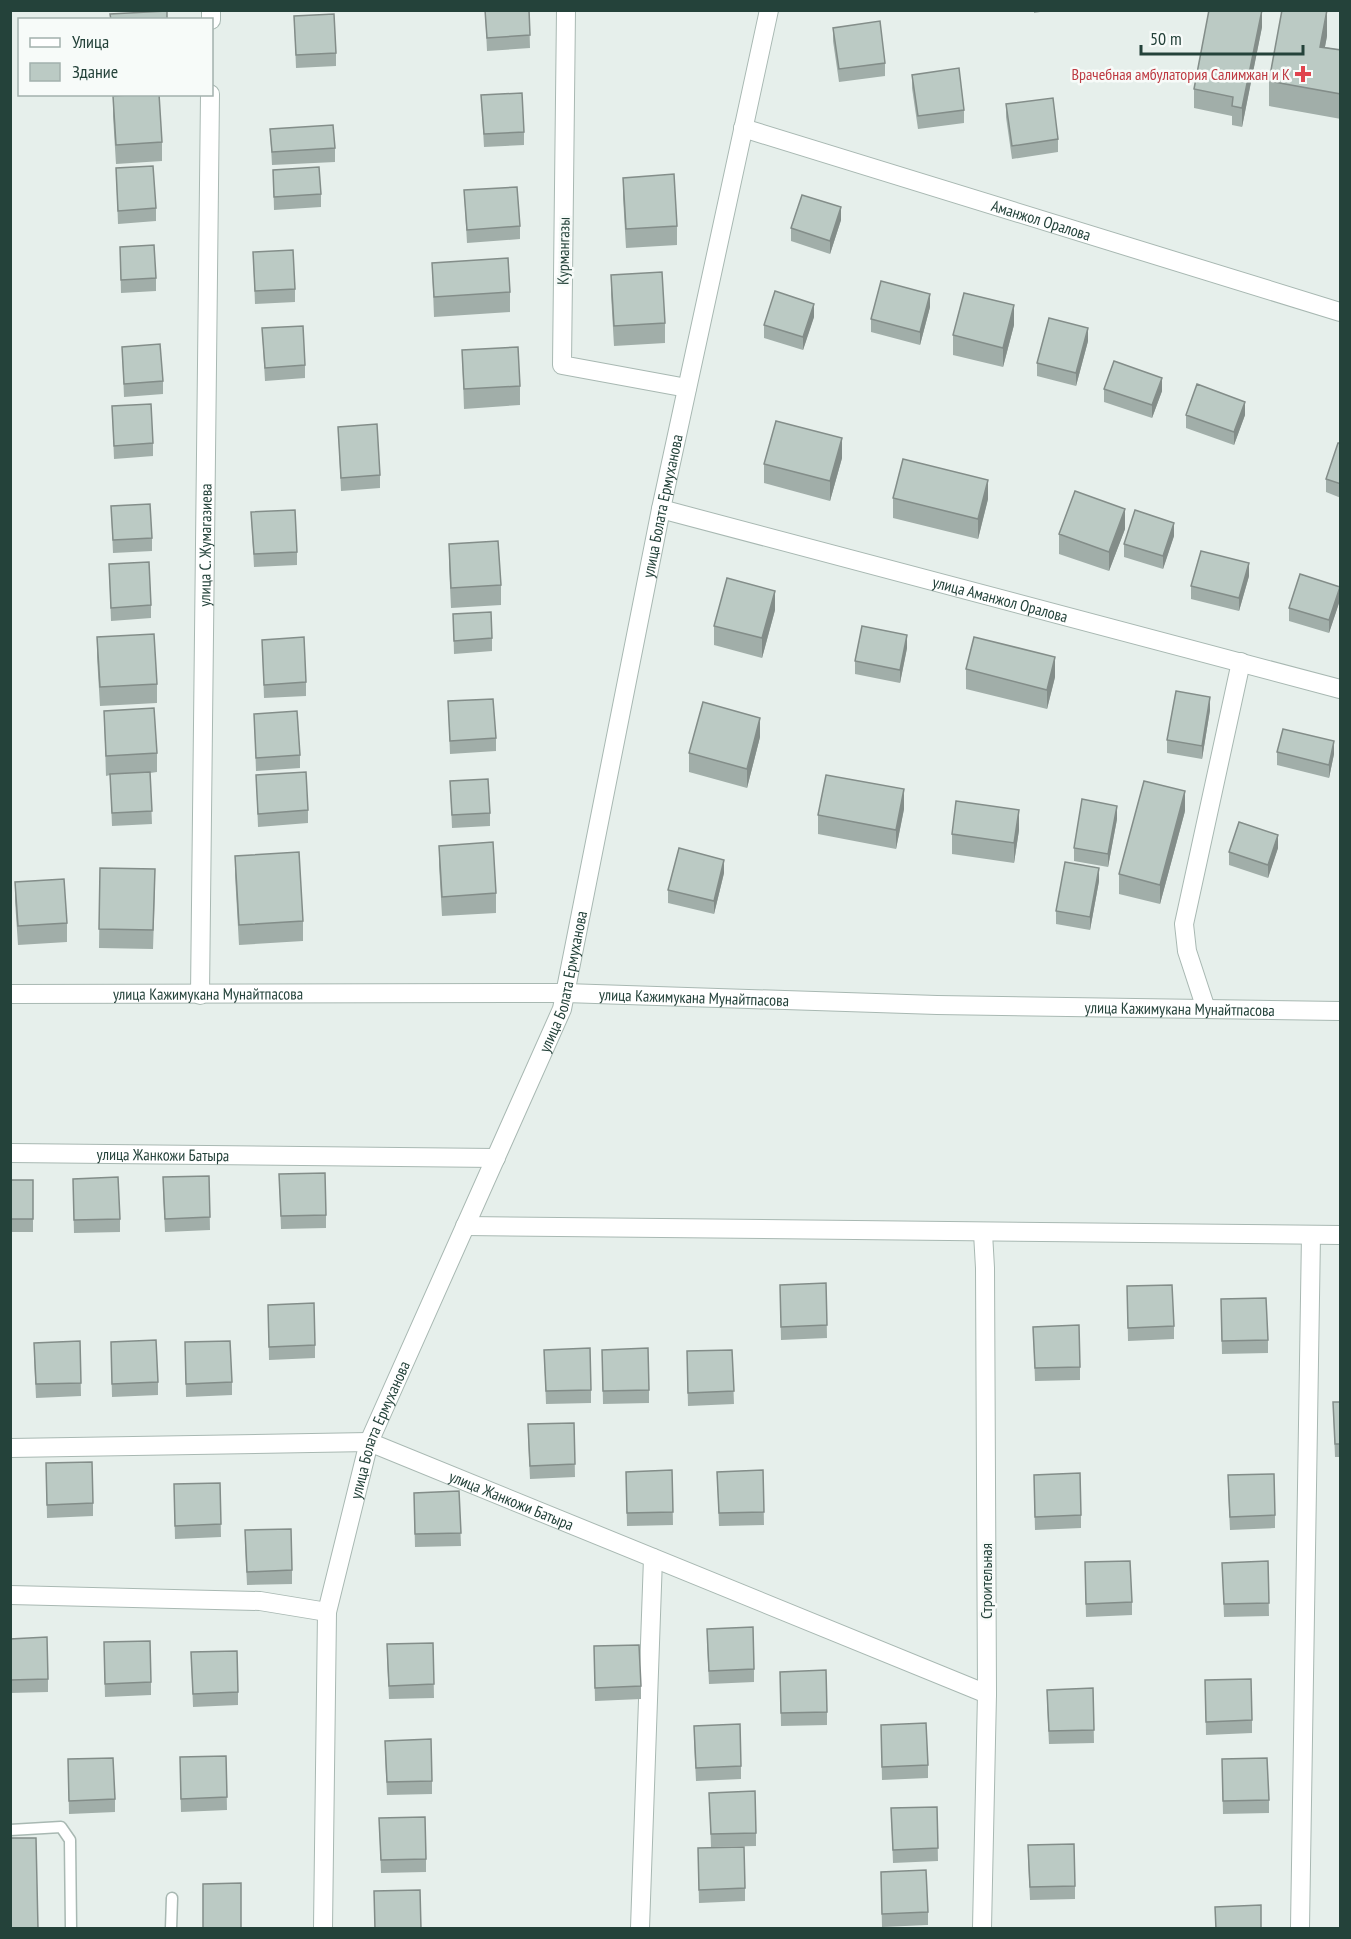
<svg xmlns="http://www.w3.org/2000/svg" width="1351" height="1939" font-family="'PT Sans Narrow',sans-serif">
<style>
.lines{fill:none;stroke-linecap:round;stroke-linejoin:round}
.lane-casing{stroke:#a8b8b2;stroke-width:13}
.street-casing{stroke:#a8b8b2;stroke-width:20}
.lane{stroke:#fff;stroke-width:10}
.street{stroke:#fff;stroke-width:18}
.wall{fill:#a1aea9}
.shaded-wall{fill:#838d89}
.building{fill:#bbcac4;stroke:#838d89;stroke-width:1.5}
.health-dot{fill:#e0444e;stroke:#f7fbf9;stroke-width:2}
.labels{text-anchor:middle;stroke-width:5;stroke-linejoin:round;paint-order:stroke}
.health-label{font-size:16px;fill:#be3a42;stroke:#f7fbf9;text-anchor:end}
.street-label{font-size:16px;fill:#24423a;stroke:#f7fbf9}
</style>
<rect width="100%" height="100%" fill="#e6efeb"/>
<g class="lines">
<defs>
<path id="lane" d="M10,1830L61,1827L70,1840L71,1928
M171,1928L172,1898"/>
<g id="street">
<path d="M566,10L562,365L687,388"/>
<path d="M211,20V10"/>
<path id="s1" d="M743,128L1340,312"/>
<path id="s2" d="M661,509L1340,689"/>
<path id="s3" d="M10,994L565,993L937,1005L1340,1011"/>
<path id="s4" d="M200,995L210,94"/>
<path d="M1206,1009L1187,951L1184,924L1241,662"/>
<path id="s5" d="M10,1153L496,1158"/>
<path d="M465,1226L1340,1235"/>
<path id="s6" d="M10,1448L369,1442L987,1694"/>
<path d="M10,1595L260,1601L327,1612"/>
<path id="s7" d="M323,1928L327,1612L369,1442L562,1009L661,509L769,10"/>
<path d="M640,1928L653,1558"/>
<path d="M982,1928L987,1694L985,1268L983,1233"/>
<path d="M1300,1928L1311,1235"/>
</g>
</defs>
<!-- lane casing -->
<use href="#lane" class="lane-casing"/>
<!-- street casing -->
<use href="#street" class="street-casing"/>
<!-- lane -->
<use href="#lane" class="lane"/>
<!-- street -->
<use href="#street" class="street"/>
</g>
<!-- wall -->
<path class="wall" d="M485,10H529L530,48L487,51Z
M1034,10H1053L1034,13Z
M1262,10V27L1242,127L1232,125V116L1194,108V89Z
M294,16L336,53V66L296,68Z
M833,28L885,63V76L839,82L833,41Z
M1327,36L1325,47L1341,50V119L1269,106V81Z
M912,75L964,110V123L918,129L912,88Z
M481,95L524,132V145L484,147Z
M113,96L162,142V161L116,164L113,116Z
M1006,104L1058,139V152L1012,159L1006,117Z
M270,129L335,148V162L272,165Z
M116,168L156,208V221L118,224Z
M273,170L321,194V207L274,210Z
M623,178L677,226V245L626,248L623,197Z
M464,190L520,226V239L467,243Z
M841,220L830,254L791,241V228Z
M120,247L156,278V291L121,293Z
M253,252L295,289V302L255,304Z
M432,263L510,292V312L434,317Z
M611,275L665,323V343L614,346L611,294Z
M930,307L920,345L871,332V319Z
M814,317L803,350L764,338V325Z
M1014,325L1003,367L953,355V335Z
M262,328L305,365V378L265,381Z
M1088,341L1076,386L1037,376V363Z
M122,347L163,381V394L124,397Z
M462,350L520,386V405L464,409Z
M1104,389L1162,391L1152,418L1104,402Z
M112,406L153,443V456L114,459Z
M1186,415H1245L1234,445L1186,428Z
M338,427L380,475V488L341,491Z
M1341,443V498L1326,492V479Z
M842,458L830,501L764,483V464Z
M893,498L988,499L978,539L893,518Z
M111,506L152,538V551L113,553Z
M251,512L297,552V565L254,567Z
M1125,529L1109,571L1059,554V534Z
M1174,536L1163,569L1124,557V544Z
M449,544L501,585V605L451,608L449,564Z
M109,564L151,605V618L111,621Z
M1249,576L1239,611L1191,599V586Z
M1340,600L1329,633L1289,621V608Z
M775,610L762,658L714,645V626Z
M453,614L492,638V651L454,654Z
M97,637L157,684V703L100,706L97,657Z
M262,640L306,682V696L264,698Z
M907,648L900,683L855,674V661Z
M966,669L1055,677L1047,709L966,689Z
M448,701L496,738V751L450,754Z
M1210,710L1202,759L1167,753V740Z
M104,711L157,753V772L150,773L152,824L112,826L110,775L106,776Z
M254,714L300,755V768L256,771Z
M760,737L747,788L689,772V753Z
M1277,752L1334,754L1329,778L1277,765Z
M256,775L308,810V823L258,827Z
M450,781L490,813V826L452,828Z
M904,809L896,849L818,834V815Z
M1185,811L1160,904L1119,894V874Z
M1117,819L1108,867L1074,861V848Z
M1019,830L1014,863L952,854V834Z
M439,846L496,893V913L442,916L439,865Z
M1278,848L1268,878L1229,865V852Z
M235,856L303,921V941L239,945L235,875Z
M100,868L155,888L153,949L99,948Z
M724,873L714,914L668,903V890Z
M1099,881L1090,930L1056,924V911Z
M15,882L67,923V942L18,945L15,901Z
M279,1174L326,1215V1228L281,1229Z
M209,1176L210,1230L165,1232L163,1190Z
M10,1180H33V1232H10Z
M73,1192L120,1219V1232L74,1233Z
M826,1283L827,1338L781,1340L780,1298Z
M1127,1286L1174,1326V1339L1128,1341Z
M268,1305L315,1345V1358L269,1360Z
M1221,1313L1268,1340V1353L1222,1354Z
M1033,1327L1080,1367V1380L1035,1381Z
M80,1341L81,1396L36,1398L34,1356Z
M185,1342L232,1382V1395L186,1397Z
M544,1350L591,1390V1403L546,1404Z
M602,1350L649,1390V1403L603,1404Z
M732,1350L734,1404L688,1406L687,1364Z
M111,1355L158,1382V1395L112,1397Z
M1333,1402H1341V1457H1335Z
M574,1423L575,1477L530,1479L528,1437Z
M46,1463L93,1503V1516L47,1518Z
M672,1470L673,1525L627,1526L626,1472Z
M763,1470L764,1525L719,1526L717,1472Z
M220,1483L221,1537L175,1539L174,1497Z
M1034,1488L1081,1515V1528L1035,1530Z
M1228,1488L1275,1515V1528L1230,1530Z
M459,1491L461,1546L415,1547L414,1506Z
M245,1543L292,1570V1584L247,1585Z
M1268,1561L1269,1616L1224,1617L1222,1563Z
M1085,1575L1132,1602V1615L1086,1617Z
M10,1639L48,1679V1692L10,1693Z
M707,1642L754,1669V1682L709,1684Z
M433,1643L434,1698L389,1699L387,1658Z
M191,1652L238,1692V1705L193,1707Z
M104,1655L151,1682V1695L105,1697Z
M594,1659L641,1686V1699L595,1701Z
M780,1672L827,1712V1725L781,1726Z
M1205,1680L1252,1720V1733L1206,1735Z
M1093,1688L1094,1743L1049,1744L1047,1703Z
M881,1738L928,1765V1778L882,1780Z
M694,1739L741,1766V1779L696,1781Z
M385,1754L432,1781V1794L387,1795Z
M226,1756L227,1810L181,1812L180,1770Z
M68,1759L115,1799V1812L69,1814Z
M1222,1772L1269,1800V1813L1223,1814Z
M709,1793L756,1833V1846L711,1847Z
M937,1807L938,1861L893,1863L891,1808Z
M379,1818L426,1859V1872L381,1873Z
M1028,1858L1075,1886V1899L1030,1900Z
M698,1861L745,1888V1901L699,1903Z
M881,1885L928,1912V1925L882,1927Z"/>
<!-- shaded-wall -->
<path class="shaded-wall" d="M1262,10V27L1242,127V108Z
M1327,10V36L1320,72V47Z
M841,207V220L830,254V241Z
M930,294V307L920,345V332Z
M814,304V317L803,350V337Z
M1014,305V325L1003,367V348Z
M1088,328V341L1076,386V373Z
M1162,378V391L1152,418V405Z
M1245,402V415L1234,445V432Z
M842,438V458L830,501V481Z
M988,480V499L978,539V519Z
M1125,509V529L1109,571V552Z
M1174,523V536L1163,569V556Z
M1249,563V576L1239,611V598Z
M1340,587V600L1329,633V620Z
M775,591V610L762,658V638Z
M907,635V648L900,683V670Z
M1055,657V677L1047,709V690Z
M1210,697V710L1202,759V746Z
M760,718V737L747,788V769Z
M1334,741V754L1329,778V765Z
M904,789V809L896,849V830Z
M1185,791V811L1160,904V885Z
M1117,806V819L1108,867V854Z
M1019,810V830L1014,863V843Z
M1278,835V848L1268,878V865Z
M724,860V873L714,914V901Z
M1099,868V881L1090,930V917Z"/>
<!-- building -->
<path class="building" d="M485,10H529L530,35L487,38Z
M1209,10H1262L1242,108L1232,106L1233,97L1194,89Z
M1282,10H1327L1320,47L1341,50V94L1269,81Z
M167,11V20H111L110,14Z
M334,14L336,53L296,55L294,16Z
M880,21L885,63L839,69L833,28Z
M959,68L964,110L918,116L912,75Z
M522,93L524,132L484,134L481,95Z
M143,94H159L162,142L116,145L113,96Z
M1053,98L1058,139L1012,146L1006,104Z
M333,125L335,148L272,152L270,129Z
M153,166L156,208L118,211L116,168Z
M319,167L321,194L274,197L273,170Z
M674,174L677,226L626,229L623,178Z
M517,187L520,226L467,230L464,190Z
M802,195L841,207L830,241L791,228Z
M154,245L156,278L121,280L120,247Z
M293,250L295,289L255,291L253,252Z
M508,258L510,292L434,297L432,263Z
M662,272L665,323L614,326L611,275Z
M881,281L930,294L920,332L871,319Z
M775,291L814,304L803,337L764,325Z
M964,293L1014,305L1003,348L953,335Z
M1049,318L1088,328L1076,373L1037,363Z
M303,326L305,365L265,368L262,328Z
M160,344L163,381L124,384L122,347Z
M518,347L520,386L464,389L462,350Z
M1114,361L1162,378L1152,405L1104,389Z
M1197,384L1245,402L1234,432L1186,415Z
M151,404L153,443L114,446L112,406Z
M776,421L842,438L830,481L764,464Z
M377,424L380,475L341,478L338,427Z
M1338,443H1341V484L1326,479Z
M903,459L988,480L978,519L893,498Z
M1075,491L1125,509L1109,552L1059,534Z
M150,504L152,538L113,540L111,506Z
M295,510L297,552L254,554L251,512Z
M1135,510L1174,523L1163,556L1124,544Z
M498,541L501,585L451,588L449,544Z
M1201,551L1249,563L1239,598L1191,586Z
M149,562L151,605L111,608L109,564Z
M1300,574L1340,587L1329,620L1289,608Z
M727,578L775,591L762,638L714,626Z
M491,612L492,638L454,641L453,614Z
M862,626L907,635L900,670L855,661Z
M154,634L157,684L100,687L97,637Z
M304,637L306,682L264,685L262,640Z
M974,637L1055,657L1047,690L966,669Z
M1176,691L1210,697L1202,746L1167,740Z
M493,699L496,738L450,741L448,701Z
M703,702L760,718L747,769L689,753Z
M154,708L157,753L106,756L104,711Z
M297,711L300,755L256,758L254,714Z
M1283,729L1334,741L1329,765L1277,752Z
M150,772L152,811L112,813L110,774Z
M306,772L308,810L258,814L256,775Z
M826,775L904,789L896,830L818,815Z
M488,779L490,813L452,815L450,781Z
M1144,781L1185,791L1160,885L1119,874Z
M1082,799L1117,806L1108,854L1074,848Z
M956,801L1019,810L1014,843L952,834Z
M1239,822L1278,835L1268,865L1229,852Z
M493,842L496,893L442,897L439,846Z
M679,848L724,860L714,901L668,890Z
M299,852L303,921L239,925L235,856Z
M1065,862L1099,868L1090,917L1056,911Z
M100,868L155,869L153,930L99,929Z
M64,879L67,923L18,926L15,882Z
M325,1173L326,1215L281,1216L279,1174Z
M209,1176L210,1217L165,1219L163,1177Z
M118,1177L120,1219L74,1220L73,1179Z
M10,1180H33V1219H10Z
M826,1283L827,1325L781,1327L780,1285Z
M1172,1285L1174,1326L1128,1328L1127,1286Z
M1266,1298L1268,1340L1222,1341L1221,1299Z
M314,1303L315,1345L269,1347L268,1305Z
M1079,1325L1080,1367L1035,1368L1033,1327Z
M156,1340L158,1382L112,1384L111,1342Z
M80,1341L81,1383L36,1384L34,1343Z
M230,1341L232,1382L186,1384L185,1342Z
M590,1348L591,1390L546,1391L544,1350Z
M648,1348L649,1390L603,1391L602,1350Z
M732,1350L734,1391L688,1393L687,1351Z
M1333,1402H1341V1444H1335Z
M574,1423L575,1464L530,1466L528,1424Z
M92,1462L93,1503L47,1505L46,1463Z
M672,1470L673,1512L627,1513L626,1472Z
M763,1470L764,1512L719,1513L717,1472Z
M1080,1473L1081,1515L1035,1517L1034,1475Z
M1274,1474L1275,1515L1230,1517L1228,1475Z
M220,1483L221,1524L175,1526L174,1484Z
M459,1491L461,1533L415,1534L414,1493Z
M291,1529L292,1570L247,1572L245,1530Z
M1130,1561L1132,1602L1086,1604L1085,1562Z
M1268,1561L1269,1603L1224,1604L1222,1563Z
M753,1627L754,1669L709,1671L707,1629Z
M47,1637L48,1679L10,1680V1639Z
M150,1641L151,1682L105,1684L104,1642Z
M433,1643L434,1684L389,1686L387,1644Z
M639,1645L641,1686L595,1688L594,1646Z
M237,1651L238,1692L193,1694L191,1652Z
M826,1670L827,1712L781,1713L780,1672Z
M1251,1679L1252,1720L1206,1722L1205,1680Z
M1093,1688L1094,1730L1049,1731L1047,1690Z
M926,1723L928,1765L882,1767L881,1725Z
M740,1724L741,1766L696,1768L694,1726Z
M431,1739L432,1781L387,1782L385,1741Z
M226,1756L227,1797L181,1799L180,1757Z
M113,1758L115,1799L69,1801L68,1759Z
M1267,1758L1269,1800L1223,1801L1222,1759Z
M755,1791L756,1833L711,1834L709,1793Z
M937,1807L938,1848L893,1850L891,1808Z
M425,1817L426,1859L381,1860L379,1818Z
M10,1838H36L38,1929H10Z
M1074,1844L1075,1886L1030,1887L1028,1845Z
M744,1847L745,1888L699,1890L698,1848Z
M926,1870L928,1912L882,1914L881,1872Z
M241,1883V1929H203V1884Z
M420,1890L421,1929H375L374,1891Z
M1261,1905V1929H1216L1215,1907Z"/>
<!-- markers -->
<path class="health-dot" d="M1300 65h6v6h6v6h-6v6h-6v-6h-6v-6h6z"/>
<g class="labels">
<!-- health labels -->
<g class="health-label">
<text x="1290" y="80">Врачебная амбулатория Салимжан и К</text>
</g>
<!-- street labels -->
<g class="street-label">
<text dy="6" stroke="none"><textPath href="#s1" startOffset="312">Аманжол Оралова</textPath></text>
<text transform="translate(563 251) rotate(-89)" y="6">Курмангазы</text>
<text dy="6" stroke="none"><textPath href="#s7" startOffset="1478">улица Болата Ермуханова</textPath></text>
<text dy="6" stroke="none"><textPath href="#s4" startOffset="450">улица С. Жумагазиева</textPath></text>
<text dy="6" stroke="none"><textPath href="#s2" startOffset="351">улица Аманжол Оралова</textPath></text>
<text dy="6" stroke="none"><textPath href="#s7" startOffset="992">улица Болата Ермуханова</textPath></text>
<text dy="6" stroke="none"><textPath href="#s3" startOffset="198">улица Кажимукана Мунайтпасова</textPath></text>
<text dy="6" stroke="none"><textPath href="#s3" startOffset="684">улица Кажимукана Мунайтпасова</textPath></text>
<text dy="6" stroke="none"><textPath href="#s3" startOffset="1170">улица Кажимукана Мунайтпасова</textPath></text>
<text dy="6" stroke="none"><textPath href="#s5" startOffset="153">улица Жанкожи Батыра</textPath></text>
<text dy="6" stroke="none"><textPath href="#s7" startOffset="506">улица Болата Ермуханова</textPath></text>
<text dy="6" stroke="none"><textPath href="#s6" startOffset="513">улица Жанкожи Батыра</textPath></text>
<text transform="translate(986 1581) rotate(-90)" y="6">Строительная</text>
</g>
</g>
<!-- border -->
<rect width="1351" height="1939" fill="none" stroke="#24423a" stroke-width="24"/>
<!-- legend -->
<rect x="18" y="18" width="195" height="78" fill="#f7fbf9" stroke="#a3b1ad" stroke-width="1.5"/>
<rect x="30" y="38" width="30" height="9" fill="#ffffff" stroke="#a3b1ad" stroke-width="1.5"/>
<text x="72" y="48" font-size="18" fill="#24423a">Улица</text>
<rect x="30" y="63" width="30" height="18" fill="#bbcac4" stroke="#a3b1ad" stroke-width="1.5"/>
<text x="72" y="78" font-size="18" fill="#24423a">Здание</text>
<!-- scale -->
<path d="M1141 45v9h162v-9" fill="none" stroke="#24423a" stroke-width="3"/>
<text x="1150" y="45" font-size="18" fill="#24423a" stroke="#f7fbf9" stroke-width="4.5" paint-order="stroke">50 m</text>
</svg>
